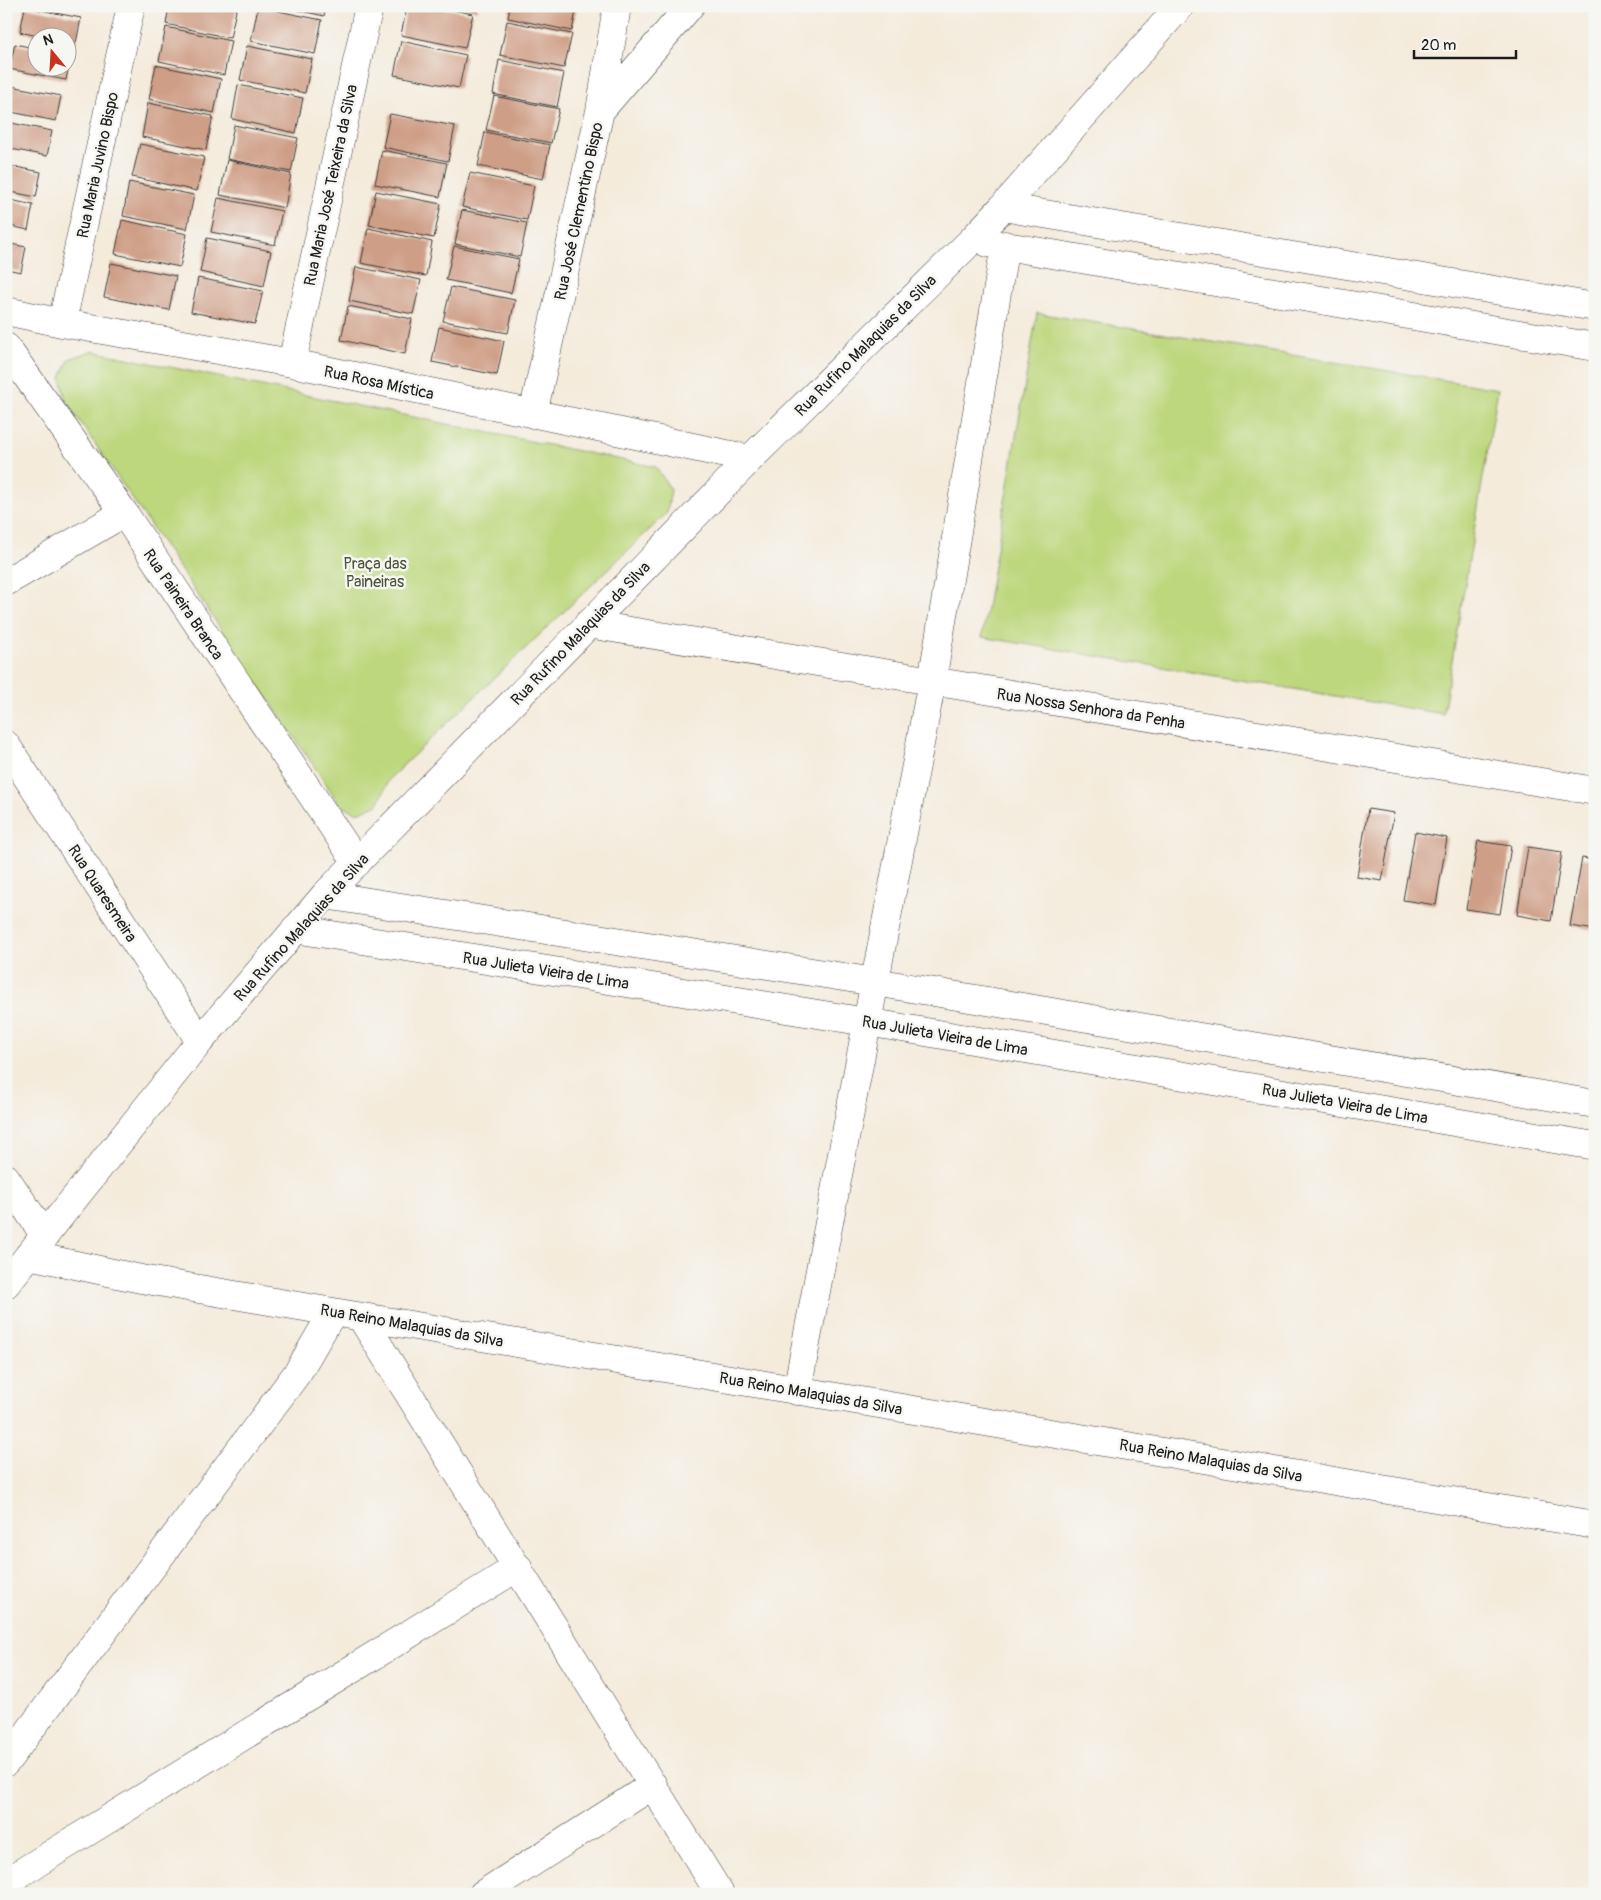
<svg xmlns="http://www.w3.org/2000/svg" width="1601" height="1900" font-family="Pangolin,sans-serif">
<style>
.green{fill:#bcd77c;stroke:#6c7a4c}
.building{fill:#cf9e86}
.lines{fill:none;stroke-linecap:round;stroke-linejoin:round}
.minor-casing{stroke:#3c3b39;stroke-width:29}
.minor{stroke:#fff;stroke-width:28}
.labels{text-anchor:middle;stroke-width:5;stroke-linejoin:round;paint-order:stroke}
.street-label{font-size:16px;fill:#1c1c1c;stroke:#f6f6f2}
.park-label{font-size:16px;fill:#4c5439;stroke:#f6f6f2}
</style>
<rect width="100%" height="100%" fill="#f6f6f2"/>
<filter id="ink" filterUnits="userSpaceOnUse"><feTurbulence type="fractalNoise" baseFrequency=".02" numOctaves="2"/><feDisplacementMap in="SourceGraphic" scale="10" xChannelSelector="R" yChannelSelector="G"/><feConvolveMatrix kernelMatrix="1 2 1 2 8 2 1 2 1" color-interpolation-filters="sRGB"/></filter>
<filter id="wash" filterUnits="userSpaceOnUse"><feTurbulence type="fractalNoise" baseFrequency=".0096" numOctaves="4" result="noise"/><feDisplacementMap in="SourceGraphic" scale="20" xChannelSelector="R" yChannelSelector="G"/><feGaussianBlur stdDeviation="1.12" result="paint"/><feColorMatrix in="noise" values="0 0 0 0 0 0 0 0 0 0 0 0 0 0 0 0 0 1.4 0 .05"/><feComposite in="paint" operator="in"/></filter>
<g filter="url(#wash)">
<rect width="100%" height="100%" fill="#f4ebdb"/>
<!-- green -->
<path class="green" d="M1037,313L1498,389L1443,714L982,637Z
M92,351L656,467L671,490L667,513L390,778L378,804L358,813L341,806L66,401L61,378L69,359Z"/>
<g id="blocks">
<!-- building -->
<path class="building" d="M169,6H237L230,38L166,24Z
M280,6H326L324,16Z
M407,6H434L473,14L465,48L401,35Z
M460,6H478L477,11Z
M510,6H577L572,31L508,18Z
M25,7L81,18L76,43L68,42V38H47L20,32Z
M258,7L322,20L315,54L251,41Z
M507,21L572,34L564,68L500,55Z
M166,27L231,41L224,75L159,61Z
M401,41L466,55L459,88L394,75Z
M15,44L38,49V68H68V55H71L66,80L9,69Z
M247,46L312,59L305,93L240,80Z
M499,60L564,73L557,107L493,94Z
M156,65L221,79L214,113L149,99Z
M6,85L61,96L56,121L6,111Z
M238,85L303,98L296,133L232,119Z
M494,96L559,109L551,143L486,130Z
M148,103L213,116L206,150L142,137Z
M390,114L455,126L448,161L383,147Z
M6,122L52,131L47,156L6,148Z
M234,125L298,138L291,172L227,159Z
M485,132L550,145L543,179L478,166Z
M140,144L204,157L197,191L132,177Z
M382,150L447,163L440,197L375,184Z
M227,160L291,174L285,208L220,195Z
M6,165L41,172L36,197L6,191Z
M470,173L534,186L527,220L462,207Z
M129,182L194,195L187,229L123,216Z
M376,191L441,204L434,238L369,225Z
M218,198L282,211L275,245L211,232Z
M6,199L33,205L28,230L6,225Z
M462,210L527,223L520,257L455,244Z
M122,220L187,234L180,267L115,254Z
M368,228L432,242L426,276L361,263Z
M207,238L271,251L264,286L200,272Z
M6,243L26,247L21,272L6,269Z
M454,246L519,259L511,293L446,280Z
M111,263L176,276L169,310L104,297Z
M356,267L421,280L413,314L349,301Z
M198,278L263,291L255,324L191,312Z
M451,287L515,300L508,333L443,321Z
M348,306L412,319L405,354L341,340Z
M439,327L504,341L497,375L432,362Z
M1368,809L1394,813L1382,881L1357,877Z
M1415,832L1447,838L1436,905L1403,900Z
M1478,841L1511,846L1500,914L1466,909Z
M1528,847L1562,852L1551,921L1517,915Z
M1582,858L1595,860V930L1570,926Z"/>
</g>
</g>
<g filter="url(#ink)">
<use href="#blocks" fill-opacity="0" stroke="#3c3b39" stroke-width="1"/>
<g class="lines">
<defs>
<path id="minor" d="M600,111L690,6
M1003,207L1595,307
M988,243L1595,347
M6,311L62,323L292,363L750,459
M62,323L131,6
M6,347L124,513L357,863
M292,363L369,6
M533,414L600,111L617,6
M6,582L124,513
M588,624L1595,791
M6,745L200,1041
M325,895L875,982L1595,1104
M295,929L867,1022L1595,1146
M6,1178L45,1236
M29,1255L141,1279L333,1312L1595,1525
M6,1284L200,1041L325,895L750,459L972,240L1003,207L1180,6
M361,1317L720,1894
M797,1391L932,681L1005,245
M6,1762L298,1372L333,1312
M6,1882L518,1567
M483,1894L653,1785"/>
</defs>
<!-- minor casing -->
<use href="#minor" class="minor-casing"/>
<!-- minor -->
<use href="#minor" class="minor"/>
</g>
</g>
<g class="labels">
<!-- street labels -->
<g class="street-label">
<text transform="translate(97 165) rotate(-78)" y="6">Rua Maria Juvino Bispo</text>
<text transform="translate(330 185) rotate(-78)" y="6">Rua Maria José Teixeira da Silva</text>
<text transform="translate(578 211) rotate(-78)" y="6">Rua José Clementino Bispo</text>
<text transform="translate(865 345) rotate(-45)" y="6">Rua Rufino Malaquias da Silva</text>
<text transform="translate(379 382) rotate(12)" y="6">Rua Rosa Mística</text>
<text transform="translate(184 604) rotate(56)" y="6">Rua Paineira Branca</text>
<text transform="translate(580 633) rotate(-46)" y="6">Rua Rufino Malaquias da Silva</text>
<text transform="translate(1091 708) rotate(9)" y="6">Rua Nossa Senhora da Penha</text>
<text transform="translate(103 893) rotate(57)" y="6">Rua Quaresmeira</text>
<text transform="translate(301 927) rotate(-48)" y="6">Rua Rufino Malaquias da Silva</text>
<text transform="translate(546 970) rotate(9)" y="6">Rua Julieta Vieira de Lima</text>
<text transform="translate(945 1035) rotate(10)" y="6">Rua Julieta Vieira de Lima</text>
<text transform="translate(1345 1103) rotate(10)" y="6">Rua Julieta Vieira de Lima</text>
<text transform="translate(412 1325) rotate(10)" y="6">Rua Reino Malaquias da Silva</text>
<text transform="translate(811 1393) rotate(10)" y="6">Rua Reino Malaquias da Silva</text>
<text transform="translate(1211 1460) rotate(10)" y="6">Rua Reino Malaquias da Silva</text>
</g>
<!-- park labels -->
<g class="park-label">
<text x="375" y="569">Praça das<tspan x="375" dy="18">Paineiras</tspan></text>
</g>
</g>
<!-- margin -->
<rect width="1601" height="1900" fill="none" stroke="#f6f6f2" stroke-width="25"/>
<!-- north arrow -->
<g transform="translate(52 52) rotate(342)"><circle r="24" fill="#f6f6f2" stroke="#9f9f9c"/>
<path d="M0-4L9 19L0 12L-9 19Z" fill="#c8321e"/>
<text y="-8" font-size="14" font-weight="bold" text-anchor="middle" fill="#1c1c1c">N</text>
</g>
<!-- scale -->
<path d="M1414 50v8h102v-8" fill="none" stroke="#1c1c1c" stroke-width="2.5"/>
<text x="1421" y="50" font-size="15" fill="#1c1c1c" stroke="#f6f6f2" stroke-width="4" paint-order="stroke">20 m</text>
</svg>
